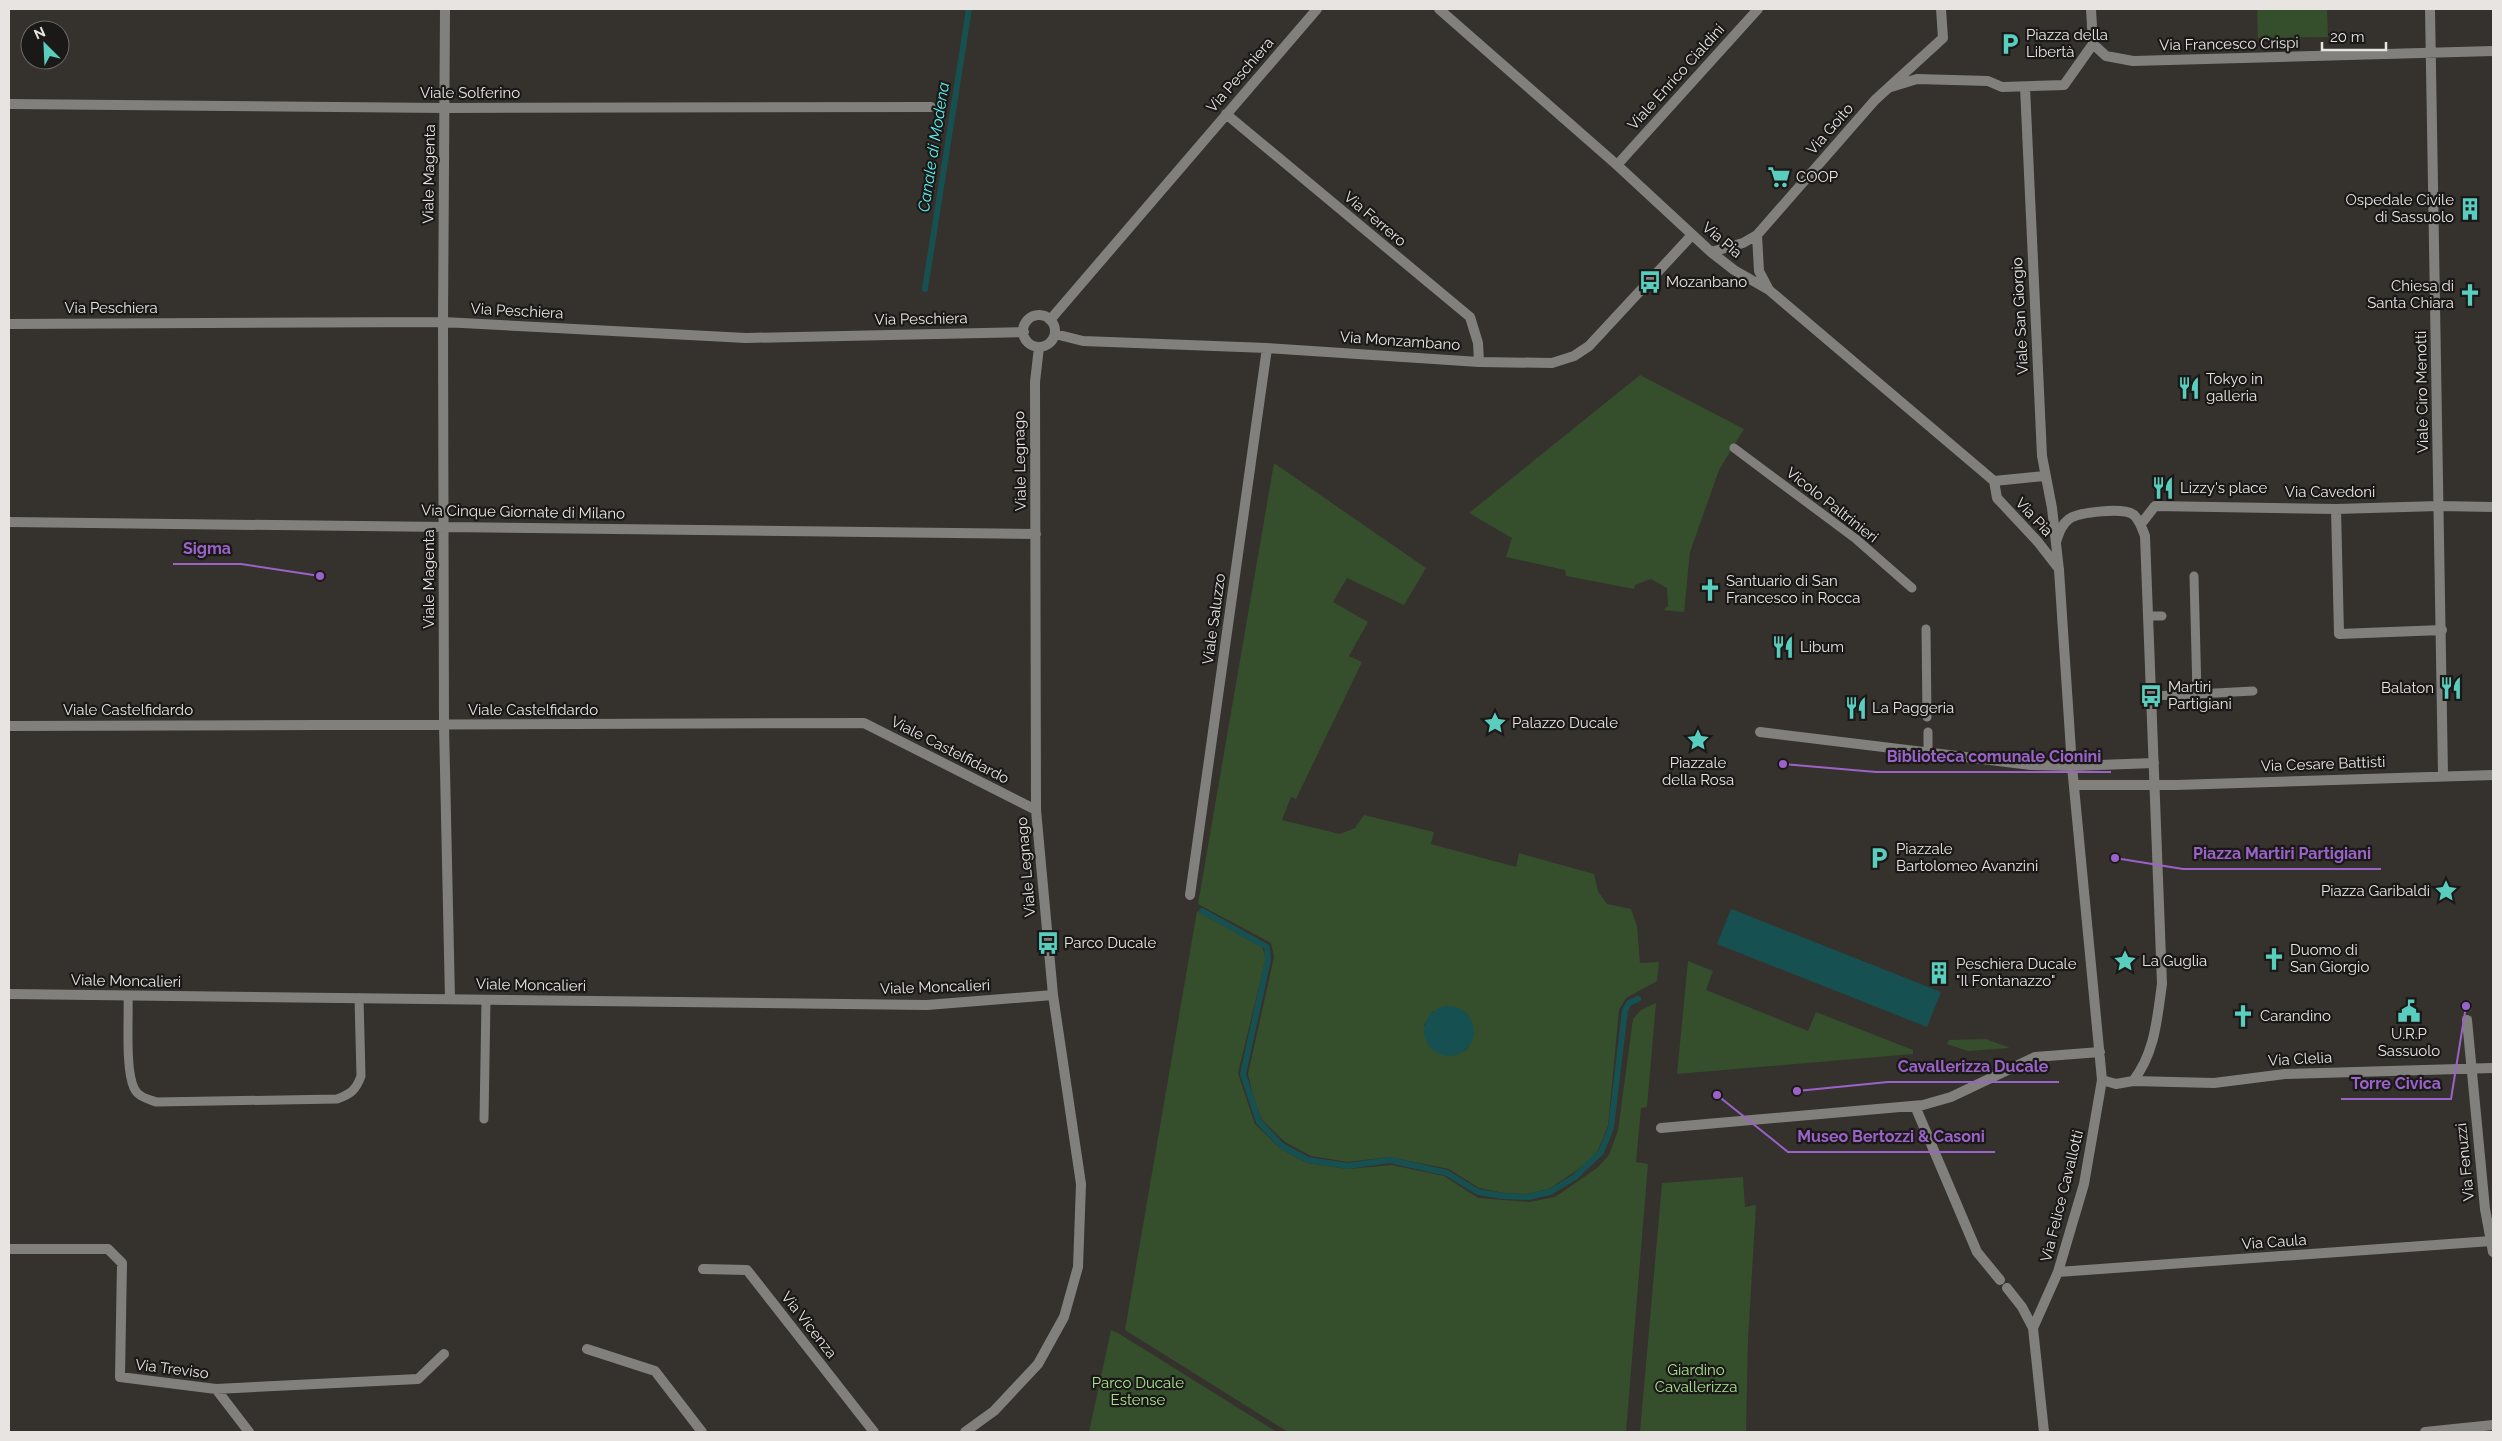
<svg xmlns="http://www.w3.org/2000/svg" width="2502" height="1441" font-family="Raleway,sans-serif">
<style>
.green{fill:#354e2b;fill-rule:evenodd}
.water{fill:#175050}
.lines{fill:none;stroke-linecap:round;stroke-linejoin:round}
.stream{stroke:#175050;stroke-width:6}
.street-tunnel{stroke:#504c48;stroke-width:10;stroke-dasharray:10 5;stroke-linecap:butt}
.lane{stroke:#81807d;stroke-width:9}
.street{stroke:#81807d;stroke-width:10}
.labels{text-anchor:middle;stroke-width:4.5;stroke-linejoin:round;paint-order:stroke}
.poi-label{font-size:15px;fill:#e7e4e1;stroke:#1b1918;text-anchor:start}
.street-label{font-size:15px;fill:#e7e4e1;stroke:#1b1918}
.park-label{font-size:15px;fill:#a8e28f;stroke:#1b1918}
.water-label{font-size:16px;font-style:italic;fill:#5df3f4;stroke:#1b1918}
.leader{fill:none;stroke:#9b63c9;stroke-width:2}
.callout-dot{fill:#9b63c9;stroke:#1b1918;stroke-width:2}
.callout-label{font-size:16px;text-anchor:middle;font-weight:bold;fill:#9b63c9;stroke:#1b1918;stroke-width:4.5;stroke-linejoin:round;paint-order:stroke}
</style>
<rect width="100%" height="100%" fill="#35312d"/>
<!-- green -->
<path class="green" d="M2257,9H2327L2328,37L2258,38Z
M1640,375L1744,429L1719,470L1690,552L1684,612L1663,610L1668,606L1667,588L1651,579L1635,585L1634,589L1566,576L1565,570L1506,557L1512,538L1469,513Z
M1274,463L1426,568L1404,605L1347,578L1333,602L1368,622L1349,656L1362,662L1296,799L1291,797L1282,820L1340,834L1355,828L1364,815L1434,832L1431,844L1516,867L1519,853L1594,874L1598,891L1607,904L1631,909L1637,926L1640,963L1659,962L1657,981L1626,998L1619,1010L1608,1126L1598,1150L1591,1159L1576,1171L1549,1189L1527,1194L1504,1193L1479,1188L1449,1169L1389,1157L1348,1162L1311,1156L1285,1142L1262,1120L1253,1096L1248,1074L1274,957L1271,943L1198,904ZM1433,1011L1474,1032L1468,1048L1461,1053L1424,1025Z
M1197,911L1262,947L1266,958L1238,1073L1255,1124L1281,1149L1307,1163L1348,1169L1392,1165L1444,1176L1478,1198L1529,1202L1555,1197L1597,1168L1609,1155L1618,1130L1633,1019L1641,1010L1656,1003L1647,1107L1641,1108L1636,1162L1648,1164L1626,1432H1288L1125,1330Z
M1688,961L1713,971L1706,990L1808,1031L1816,1012L1913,1050V1054L1677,1074Z
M1986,1039L2010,1048L1968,1051L1947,1044L1949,1040Z
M1743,1177L1745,1207L1756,1205L1748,1340L1746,1432H1640L1662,1183Z
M1111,1330L1118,1333L1277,1432H1089Z"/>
<!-- water -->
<path class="water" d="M1731,909L1941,992L1927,1027L1717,944Z
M1424 1031a25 25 0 1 1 50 0a25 25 0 1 1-50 0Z"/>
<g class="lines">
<!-- stream -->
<path class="stream" d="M925,289L969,9
M1202,911L1267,947L1268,960L1243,1074L1259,1122L1282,1146L1308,1160L1348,1166L1390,1160L1447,1173L1478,1192L1503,1196L1528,1197L1550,1192L1575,1177L1601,1152L1611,1128L1625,1010L1629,1003L1638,999"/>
<!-- street-tunnel -->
<path class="street-tunnel" d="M2466,1001L2467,1020"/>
<!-- lane -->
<path class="lane" d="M1734,448L1856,539L1912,588
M2148,616H2162
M1926,629L1927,717
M2197,694L2253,691
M2151,696L2197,694L2194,576
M1928,732V753
M128,996C129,1018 125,1069 134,1088C138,1097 148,1099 156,1102L337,1099C351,1094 356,1090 361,1076L359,998
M484,1119L486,1000"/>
<!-- street -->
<path class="street" d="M445,9L443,322L444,725L450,999
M1439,9L1617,165L1711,252L1734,270L1769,290L1994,481L1997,498L2038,542L2059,569
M2430,9L2443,775
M2093,44L2106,56L2133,61L2493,51
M1891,87L1917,79L1988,81L2002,87L2064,85L2093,44L2091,9
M2025,87L2042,456L2052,508L2059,570L2072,766L2102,1080L2116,1084L2133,1081C2155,1053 2157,1019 2162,984L2145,536C2142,528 2140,521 2134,515C2124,507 2079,512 2069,519C2061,525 2059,533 2056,542
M9,104L445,108L931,107
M1226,114L1470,317L1478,343L1479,362
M1617,165L1758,9
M1757,235L1759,271L1769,290
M1711,252L1743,243L1757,235L1875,100L1943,38L1941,9
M1023 331a16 16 0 1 1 32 0a16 16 0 1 1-32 0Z
M1050,320L1317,9
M9,324L443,322L746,338L1024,332
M1055,334L1083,341L1267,348L1479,362L1552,363L1574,356L1589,346L1692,235
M1994,481L2044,476
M2336,509L2339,634L2442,630
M9,522L1036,534
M2141,524L2155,506L2336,509L2439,506L2493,507
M9,726L864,723L1036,810
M1760,732L2031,765L2072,766L2154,763
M2074,785H2176L2493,775
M1190,895L1267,348
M9,994L927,1005L1053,995
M2467,1020L2485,1209L2493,1252
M2133,1081L2214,1083L2285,1074L2493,1068
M1915,1106L1977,1252L2000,1280
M1661,1128L1923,1105L1951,1097L2035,1057L2100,1052
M9,1249H108L122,1263L120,1377L216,1389L418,1379L444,1354
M703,1269L747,1270L874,1432
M2058,1272L2491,1241
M2007,1288L2022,1307L2033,1328
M587,1349L655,1371L702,1432
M216,1389L249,1432
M965,1432L994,1411L1038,1364L1064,1317L1078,1267L1081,1184L1053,995L1036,810L1035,382L1039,347
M2044,1432L2033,1328L2058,1272L2084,1184L2102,1080
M2425,1432L2493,1425"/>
</g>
<!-- icons -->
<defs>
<symbol id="parking-bare" viewBox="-9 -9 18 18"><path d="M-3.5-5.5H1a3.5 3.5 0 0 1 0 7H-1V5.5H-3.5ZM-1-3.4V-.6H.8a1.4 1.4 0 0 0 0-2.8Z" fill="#59cebe" stroke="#1b1918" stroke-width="2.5" paint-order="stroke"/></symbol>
<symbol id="supermarket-bare" viewBox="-9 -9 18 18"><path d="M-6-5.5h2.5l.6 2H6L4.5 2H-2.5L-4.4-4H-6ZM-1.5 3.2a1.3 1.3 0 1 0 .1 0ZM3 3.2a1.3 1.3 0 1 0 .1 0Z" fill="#59cebe" stroke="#1b1918" stroke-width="2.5" paint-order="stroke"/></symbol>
<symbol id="building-bare" viewBox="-9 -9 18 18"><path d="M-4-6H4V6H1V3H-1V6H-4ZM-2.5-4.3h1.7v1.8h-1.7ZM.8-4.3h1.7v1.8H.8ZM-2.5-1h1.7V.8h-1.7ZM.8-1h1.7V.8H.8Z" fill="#59cebe" stroke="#1b1918" stroke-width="2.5" paint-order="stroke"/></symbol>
<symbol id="bus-bare" viewBox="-9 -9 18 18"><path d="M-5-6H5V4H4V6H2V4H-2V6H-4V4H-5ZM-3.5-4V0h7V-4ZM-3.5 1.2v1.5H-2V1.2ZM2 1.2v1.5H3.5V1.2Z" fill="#59cebe" stroke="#1b1918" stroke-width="2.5" paint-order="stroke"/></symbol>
<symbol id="church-bare" viewBox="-9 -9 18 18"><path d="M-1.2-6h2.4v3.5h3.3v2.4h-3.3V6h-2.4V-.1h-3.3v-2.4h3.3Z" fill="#59cebe" stroke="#1b1918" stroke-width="2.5" paint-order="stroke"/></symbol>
<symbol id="restaurant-bare" viewBox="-9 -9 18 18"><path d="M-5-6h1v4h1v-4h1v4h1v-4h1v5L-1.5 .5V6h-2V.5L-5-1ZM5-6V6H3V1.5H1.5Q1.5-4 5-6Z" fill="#59cebe" stroke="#1b1918" stroke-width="2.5" paint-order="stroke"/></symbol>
<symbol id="sight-bare" viewBox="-9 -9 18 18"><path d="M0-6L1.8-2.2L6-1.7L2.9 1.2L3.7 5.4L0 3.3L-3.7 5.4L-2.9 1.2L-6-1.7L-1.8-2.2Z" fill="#59cebe" stroke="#1b1918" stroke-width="2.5" paint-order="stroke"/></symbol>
<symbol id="civic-bare" viewBox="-9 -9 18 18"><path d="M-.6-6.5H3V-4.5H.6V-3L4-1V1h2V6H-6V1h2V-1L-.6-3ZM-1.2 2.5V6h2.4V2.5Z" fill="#59cebe" stroke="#1b1918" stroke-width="2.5" paint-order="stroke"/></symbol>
</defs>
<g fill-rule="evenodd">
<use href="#parking-bare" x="1994" y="28" width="32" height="32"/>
<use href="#supermarket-bare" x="1763" y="161" width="32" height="32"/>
<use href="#building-bare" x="2454" y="193" width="32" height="32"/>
<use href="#bus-bare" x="1634" y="266" width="32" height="32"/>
<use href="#church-bare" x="2454" y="279" width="32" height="32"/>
<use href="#restaurant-bare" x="2173" y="372" width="32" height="32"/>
<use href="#restaurant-bare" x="2147" y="472" width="32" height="32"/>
<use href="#church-bare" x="1694" y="574" width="32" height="32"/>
<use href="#restaurant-bare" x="1767" y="631" width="32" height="32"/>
<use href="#restaurant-bare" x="2435" y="672" width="32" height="32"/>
<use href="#bus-bare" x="2135" y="680" width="32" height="32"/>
<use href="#restaurant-bare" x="1840" y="692" width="32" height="32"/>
<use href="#sight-bare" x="1479" y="707" width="32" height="32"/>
<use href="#sight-bare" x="1682" y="724" width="32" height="32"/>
<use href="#parking-bare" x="1863" y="842" width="32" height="32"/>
<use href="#sight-bare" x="2430" y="875" width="32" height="32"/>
<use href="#bus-bare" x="1032" y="927" width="32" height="32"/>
<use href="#church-bare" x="2258" y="943" width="32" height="32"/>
<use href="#sight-bare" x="2109" y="945" width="32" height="32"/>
<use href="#building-bare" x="1923" y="957" width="32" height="32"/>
<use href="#civic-bare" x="2393" y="995" width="32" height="32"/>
<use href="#church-bare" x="2227" y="1000" width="32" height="32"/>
</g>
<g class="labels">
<!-- poi labels -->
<g class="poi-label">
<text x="2026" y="40">Piazza della<tspan x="2026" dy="17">Libertà</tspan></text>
<text x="1796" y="182">COOP</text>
<text x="2454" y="205" text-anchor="end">Ospedale Civile<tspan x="2454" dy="17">di Sassuolo</tspan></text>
<text x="1666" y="287">Mozanbano</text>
<text x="2454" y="291" text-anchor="end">Chiesa di<tspan x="2454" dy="17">Santa Chiara</tspan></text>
<text x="2206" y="384">Tokyo in<tspan x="2206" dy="17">galleria</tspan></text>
<text x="2180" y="493">Lizzy's place</text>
<text x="1726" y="586">Santuario di San<tspan x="1726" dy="17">Francesco in Rocca</tspan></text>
<text x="1800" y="652">Libum</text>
<text x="2168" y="692">Martiri<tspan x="2168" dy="17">Partigiani</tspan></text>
<text x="2434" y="693" text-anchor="end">Balaton</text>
<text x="1872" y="713">La Paggeria</text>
<text x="1512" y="728">Palazzo Ducale</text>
<text x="1698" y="768" text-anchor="middle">Piazzale<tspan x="1698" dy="17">della Rosa</tspan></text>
<text x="1896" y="854">Piazzale<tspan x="1896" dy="17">Bartolomeo Avanzini</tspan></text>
<text x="2430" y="896" text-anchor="end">Piazza Garibaldi</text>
<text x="1064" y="948">Parco Ducale</text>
<text x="2290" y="955">Duomo di<tspan x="2290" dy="17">San Giorgio</tspan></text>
<text x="2142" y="966">La Guglia</text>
<text x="1956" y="969">Peschiera Ducale<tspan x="1956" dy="17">"Il Fontanazzo"</tspan></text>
<text x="2260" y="1021">Carandino</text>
<text x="2409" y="1039" text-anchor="middle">U.R.P<tspan x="2409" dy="17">Sassuolo</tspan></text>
</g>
<!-- street labels -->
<g class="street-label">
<text transform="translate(2229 44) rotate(-1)" y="5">Via Francesco Crispi</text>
<text transform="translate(1240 75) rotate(-49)" y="5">Via Peschiera</text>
<text transform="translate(1676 77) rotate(-48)" y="5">Viale Enrico Cialdini</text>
<text x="470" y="98">Viale Solferino</text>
<text transform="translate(1830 129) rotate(-49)" y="5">Via Goito</text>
<text transform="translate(429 174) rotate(-89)" y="5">Viale Magenta</text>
<text transform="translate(1375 219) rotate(40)" y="5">Via Ferrero</text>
<text transform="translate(1722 240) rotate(40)" y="5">Via Pia</text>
<text x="111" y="313">Via Peschiera</text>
<text transform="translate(517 311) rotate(3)" y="5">Via Peschiera</text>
<text transform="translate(2020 316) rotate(-93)" y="5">Viale San Giorgio</text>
<text transform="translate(921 319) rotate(-1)" y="5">Via Peschiera</text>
<text transform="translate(1400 341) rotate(4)" y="5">Via Monzambano</text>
<text transform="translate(2422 392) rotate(-91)" y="5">Viale Ciro Menotti</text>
<text transform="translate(1020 461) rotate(-91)" y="5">Viale Legnago</text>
<text x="2330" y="497">Via Cavedoni</text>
<text transform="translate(1832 505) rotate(38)" y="5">Vicolo Paltrinieri</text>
<text transform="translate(523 512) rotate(1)" y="5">Via Cinque Giornate di Milano</text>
<text transform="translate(2034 517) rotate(47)" y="5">Via Pia</text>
<text transform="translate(429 579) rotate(-90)" y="5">Viale Magenta</text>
<text transform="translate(1214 619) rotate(-82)" y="5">Viale Saluzzo</text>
<text x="128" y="715">Viale Castelfidardo</text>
<text x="533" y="715">Viale Castelfidardo</text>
<text transform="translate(950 750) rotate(27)" y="5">Viale Castelfidardo</text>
<text transform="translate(2323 764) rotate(-2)" y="5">Via Cesare Battisti</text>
<text transform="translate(1026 867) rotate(-95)" y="5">Viale Legnago</text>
<text transform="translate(126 981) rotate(1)" y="5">Viale Moncalieri</text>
<text transform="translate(531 985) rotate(1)" y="5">Viale Moncalieri</text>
<text transform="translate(935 987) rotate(-2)" y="5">Viale Moncalieri</text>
<text transform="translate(2300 1059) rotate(-3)" y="5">Via Clelia</text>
<text transform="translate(2465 1162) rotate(-96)" y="5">Via Fenuzzi</text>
<text transform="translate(2062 1196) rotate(-76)" y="5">Via Felice Cavallotti</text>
<text transform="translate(2274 1242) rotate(-4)" y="5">Via Caula</text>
<text transform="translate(809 1325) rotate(52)" y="5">Via Vicenza</text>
<text transform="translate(172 1369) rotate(7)" y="5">Via Treviso</text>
</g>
<!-- park labels -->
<g class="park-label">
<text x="1696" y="1375">Giardino<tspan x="1696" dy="17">Cavallerizza</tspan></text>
<text x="1138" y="1388">Parco Ducale<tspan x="1138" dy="17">Estense</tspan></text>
</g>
<!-- water labels -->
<g class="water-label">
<text transform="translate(933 147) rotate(-81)" y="6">Canale di Modena</text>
</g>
</g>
<!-- callouts -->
<path class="leader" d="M320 576L241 564H173M1783 764L1876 772H2111M2115 858L2183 869H2381M1797 1091L1888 1082H2059M2466 1006L2451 1099H2341M1717 1095L1788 1152H1995"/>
<g class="callout-dot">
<circle cx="320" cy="576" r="5"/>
<circle cx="1783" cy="764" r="5"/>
<circle cx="2115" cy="858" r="5"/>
<circle cx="1797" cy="1091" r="5"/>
<circle cx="2466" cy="1006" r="5"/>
<circle cx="1717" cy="1095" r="5"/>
</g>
<g class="callout-label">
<text x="207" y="554">Sigma</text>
<text x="1994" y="762">Biblioteca comunale Cionini</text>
<text x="2282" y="859">Piazza Martiri Partigiani</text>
<text x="1973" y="1072">Cavallerizza Ducale</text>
<text x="2396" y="1089">Torre Civica</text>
<text x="1891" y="1142">Museo Bertozzi &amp; Casoni</text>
</g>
<!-- border -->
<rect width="2502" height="1441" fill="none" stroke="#e7e4e1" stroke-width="20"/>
<!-- north arrow -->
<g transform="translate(45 45) rotate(336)"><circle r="24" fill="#1b1918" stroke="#6d6a68"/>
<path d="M0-4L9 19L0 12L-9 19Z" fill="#59cebe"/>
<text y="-8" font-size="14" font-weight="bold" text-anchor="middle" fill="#e7e4e1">N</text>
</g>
<!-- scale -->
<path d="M2322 42v8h64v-8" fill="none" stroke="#e7e4e1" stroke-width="2.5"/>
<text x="2330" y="42" font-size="15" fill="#e7e4e1" stroke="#1b1918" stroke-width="4" paint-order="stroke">20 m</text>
</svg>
